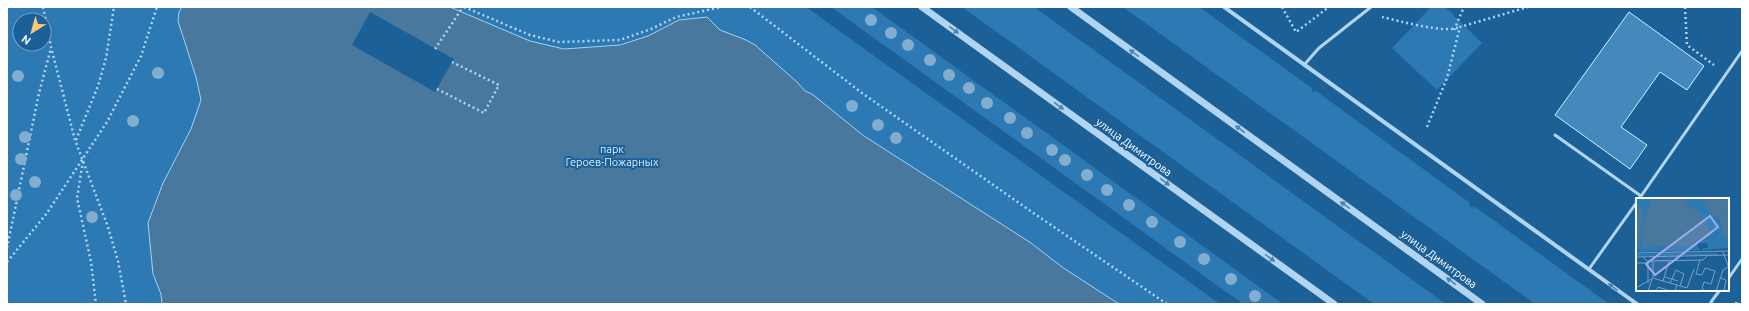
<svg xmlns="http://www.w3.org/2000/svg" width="1749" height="311" font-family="Ubuntu,sans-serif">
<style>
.green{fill:#2c79b4;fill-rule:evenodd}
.water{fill:#49789f;stroke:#a4d1f2}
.pier{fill:#1c6098}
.building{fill:#4489be;stroke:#d8ecfb}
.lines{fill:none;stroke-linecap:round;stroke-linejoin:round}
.path{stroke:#b1d5f0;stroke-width:2.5;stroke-dasharray:2 3;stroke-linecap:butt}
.service{stroke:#b1d5f0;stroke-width:3}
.minor{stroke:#b1d5f0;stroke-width:4}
.tertiary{stroke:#b1d5f0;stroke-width:7}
.tree{fill:#83adce}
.oneway{fill:#4983b2}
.labels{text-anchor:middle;stroke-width:4;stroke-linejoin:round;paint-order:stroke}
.street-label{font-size:11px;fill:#fff;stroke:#1c6098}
.park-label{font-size:11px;fill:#d8ecfb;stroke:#1c6098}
.inset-road{fill:none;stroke:#77a0c1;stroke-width:1}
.view{fill:#99afed;fill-opacity:0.15;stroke:#99afed;stroke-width:2}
.inset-edge{fill:none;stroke:#fff;stroke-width:2}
</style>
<rect width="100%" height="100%" fill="#1c6098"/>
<!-- green -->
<path class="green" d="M7,7H806L1220,304H7ZM20,20H44V44H20Z
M831,7H872L1283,304H1243Z
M962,7H1034L1446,304H1374Z
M1123,7H1199L1312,88L1311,90L1314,92L1316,91L1470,203L1469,205L1472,208L1474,206L1609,304H1535Z
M1431,7H1445L1482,43L1437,90L1392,48Z"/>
<!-- water -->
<path class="water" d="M182,7H450L530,41L564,49L620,45L648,36L679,20L707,17L720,30L746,40L755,45L797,82L805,91L812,94L864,136L1031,243L1062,267L1119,304H162L161,294L153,274L148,223L163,183L191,129L201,100L196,77L178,21L179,12Z"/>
<!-- pier -->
<path class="pier" d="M370,12L454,59L435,92L352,45Z"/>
<!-- building -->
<path class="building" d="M1629,12L1704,66L1687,90L1660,72L1621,127L1647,145L1630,169L1555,115Z"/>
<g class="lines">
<!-- path -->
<path class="path" d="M43,7L51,47L75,140L108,227L118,261L126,304
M464,7L530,35L559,42L620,40L651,29L676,17L721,7
M750,7L862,93L1029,210L1167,304
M1282,7L1296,32L1329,7
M1685,7L1687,45L1714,65
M1382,17C1400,21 1445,34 1460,27
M1454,30L1464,7
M435,49L463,7
M437,89L484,113L499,85L452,62
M1427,127L1447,78L1460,27L1528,7
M76,140L98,86L106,58L114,7
M83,161L77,198L91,262L96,304
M7,248L39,93L51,48
M7,262L47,213L107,122L141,56L157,7
M1736,304L1737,299"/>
<!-- service -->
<path class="service" d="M1304,65L1319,48L1371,7
M1555,135L1641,196
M1639,199L1742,51
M1589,269L1637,202
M1728,279L1742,259
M1712,304L1711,302L1720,290"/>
<!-- minor -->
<path class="minor" d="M1224,7L1637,304"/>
<!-- tertiary -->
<path class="tertiary" d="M922,7L1334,304
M1071,7L1482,304"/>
</g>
<!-- trees -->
<g class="tree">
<circle cx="871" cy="20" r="6"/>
<circle cx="891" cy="33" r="6"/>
<circle cx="908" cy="45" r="6"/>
<circle cx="930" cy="60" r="6"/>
<circle cx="158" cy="73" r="6"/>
<circle cx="949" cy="75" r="6"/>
<circle cx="18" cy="76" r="6"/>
<circle cx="969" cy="88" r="6"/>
<circle cx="987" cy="103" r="6"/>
<circle cx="852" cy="106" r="6"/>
<circle cx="1010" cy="118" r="6"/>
<circle cx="133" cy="121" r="6"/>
<circle cx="878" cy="125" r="6"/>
<circle cx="1027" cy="133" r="6"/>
<circle cx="25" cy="137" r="6"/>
<circle cx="896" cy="138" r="6"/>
<circle cx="1052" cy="150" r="6"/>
<circle cx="21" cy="159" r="6"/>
<circle cx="1065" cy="160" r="6"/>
<circle cx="1087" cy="175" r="6"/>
<circle cx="35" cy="182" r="6"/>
<circle cx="1107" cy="190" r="6"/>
<circle cx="16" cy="195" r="6"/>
<circle cx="1129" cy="205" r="6"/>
<circle cx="92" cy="217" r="6"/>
<circle cx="1152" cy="222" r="6"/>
<circle cx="1180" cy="242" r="6"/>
<circle cx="1204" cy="259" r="6"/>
<circle cx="1231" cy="279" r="6"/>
<circle cx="1255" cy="296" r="6"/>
</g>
<!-- one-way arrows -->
<defs><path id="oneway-solid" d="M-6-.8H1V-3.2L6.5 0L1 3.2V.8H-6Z"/></defs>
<g class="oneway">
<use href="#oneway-solid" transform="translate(954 30) rotate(36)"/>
<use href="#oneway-solid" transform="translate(1134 53) rotate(-144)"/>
<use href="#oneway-solid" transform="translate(1059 106) rotate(36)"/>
<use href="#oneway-solid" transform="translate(1240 129) rotate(-144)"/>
<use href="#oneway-solid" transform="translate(1165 182) rotate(36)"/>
<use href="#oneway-solid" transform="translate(1345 205) rotate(-144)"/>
<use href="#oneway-solid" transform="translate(1270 258) rotate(36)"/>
<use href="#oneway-solid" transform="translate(1451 281) rotate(-144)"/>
<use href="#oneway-solid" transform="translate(1613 287) rotate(-144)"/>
</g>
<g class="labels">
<!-- street labels -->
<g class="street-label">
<text transform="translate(1134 147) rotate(36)" y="4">улица Димитрова</text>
<text transform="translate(1439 259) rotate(36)" y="4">улица Димитрова</text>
</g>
<!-- park labels -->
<g class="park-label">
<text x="612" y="153">парк<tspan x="612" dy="13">Героев-Пожарных</tspan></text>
</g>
</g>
<!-- overview -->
<g transform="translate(1636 198)">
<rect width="93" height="93" fill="#1c6098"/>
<path d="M0,0H93V50L67,52V50H72L71,45H62V50L66,52L0,54L5,52H0ZM82,55V57L0,58V56Z" fill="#2c79b4"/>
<path d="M16,0L50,1L51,7L64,14L75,34L74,38L60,43L56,48L6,49L5,46L7,41L4,37L0,50V12L5,9L8,14L5,26L6,36L7,24ZM70,0H93V13L84,18L93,15V46L86,35L83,18L77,20L71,8H67Z" fill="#49789f"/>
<path class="inset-road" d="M87,54L93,70M0,55L93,53M0,59L93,57M7,59L11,63L67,62L71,58M64,62L60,76L66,77L69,70L79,73L75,86L68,84L66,91L70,93M0,68L1,65H12V85M29,79L42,83M17,80L41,87M85,80L90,82L88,93M27,83L33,63M34,85L40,72L48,76L44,88M0,90L17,80V63M12,93L16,81M20,93L22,89L34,93M39,93L41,87L51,90L58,71M80,93L87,72L92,69"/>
<path class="view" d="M74,18L82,29L19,77L10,66Z"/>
<rect width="93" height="93" class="inset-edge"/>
</g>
<!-- border -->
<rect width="1749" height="311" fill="none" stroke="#ffffff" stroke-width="16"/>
<!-- north arrow -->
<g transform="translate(32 32) rotate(217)"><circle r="19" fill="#1c6098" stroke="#77a0c1"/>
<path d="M0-3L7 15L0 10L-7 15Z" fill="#ffc570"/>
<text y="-6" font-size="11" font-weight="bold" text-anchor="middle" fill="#ffffff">N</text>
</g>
</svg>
